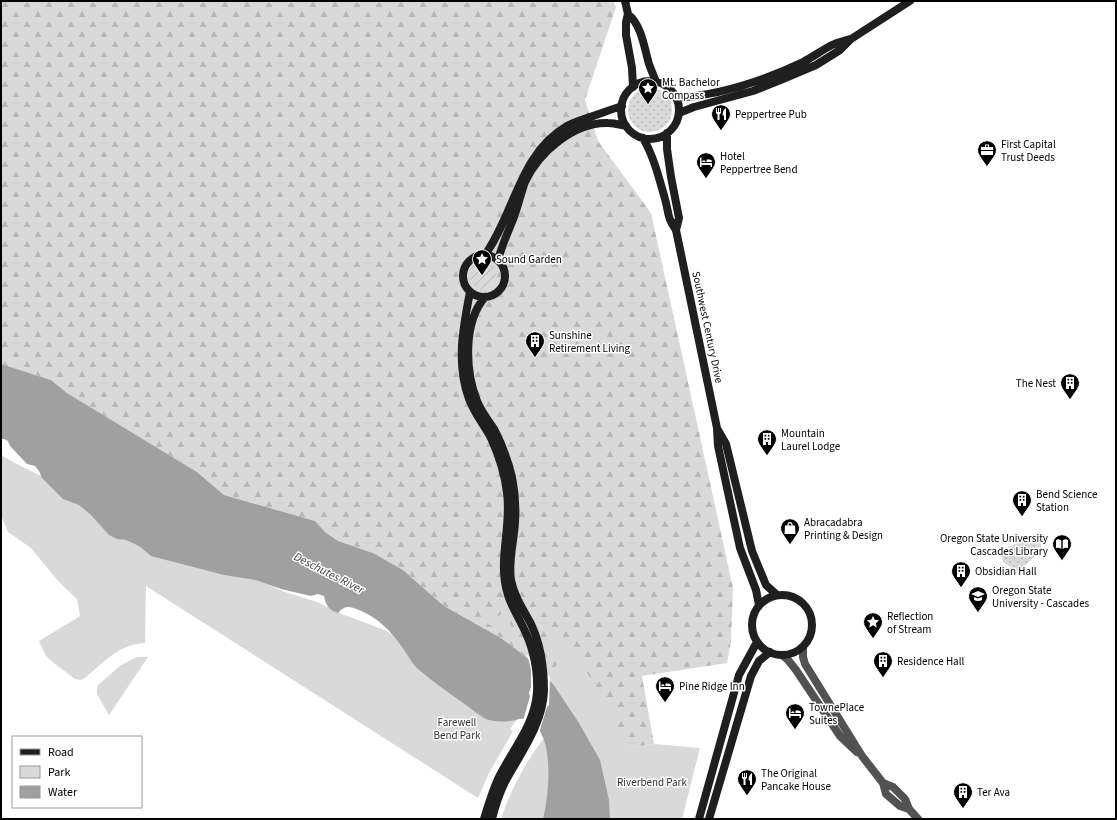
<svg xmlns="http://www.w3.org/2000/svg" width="1117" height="820" font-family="'Source Sans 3',sans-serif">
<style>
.grass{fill:url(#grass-dots)}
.forest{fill:url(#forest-firs)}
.park{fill:#d9d9d9}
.garden{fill:url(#garden-furrows)}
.water{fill:#a0a0a0}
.pier{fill:#fff}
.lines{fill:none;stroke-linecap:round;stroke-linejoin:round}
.tertiary{stroke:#525252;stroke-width:8}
.secondary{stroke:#1f1f1f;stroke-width:8}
.labels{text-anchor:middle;stroke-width:3;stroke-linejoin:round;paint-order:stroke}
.poi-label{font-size:11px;fill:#000;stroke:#fff;text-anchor:start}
.street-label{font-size:11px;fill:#000;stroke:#fff}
.park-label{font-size:11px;fill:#303030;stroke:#fff}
.water-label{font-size:12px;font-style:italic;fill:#414141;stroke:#fff}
</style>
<defs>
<pattern id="grass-dots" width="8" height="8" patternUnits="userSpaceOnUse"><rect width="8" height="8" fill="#d9d9d9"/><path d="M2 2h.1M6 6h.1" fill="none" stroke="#b8b8b8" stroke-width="1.8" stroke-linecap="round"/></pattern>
<pattern id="forest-firs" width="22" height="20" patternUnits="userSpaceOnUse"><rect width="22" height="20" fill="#d9d9d9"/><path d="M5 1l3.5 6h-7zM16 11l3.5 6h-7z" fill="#b8b8b8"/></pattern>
<pattern id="garden-furrows" width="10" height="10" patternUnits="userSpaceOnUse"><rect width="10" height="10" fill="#d9d9d9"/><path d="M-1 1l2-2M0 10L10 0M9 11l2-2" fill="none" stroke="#b8b8b8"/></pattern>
</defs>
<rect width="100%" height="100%" fill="#fff"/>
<!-- grass -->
<path class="grass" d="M628 110a22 22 0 1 1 44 0a22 22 0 1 1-44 0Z
M1041,532V551L1018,572L1003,562L1000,551Z"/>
<!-- forest -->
<path class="forest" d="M1,1H613L616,7L585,100L598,141L651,213L733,588L731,641L727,663L642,676L654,744L628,748L553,684L526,657L501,638L444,606L403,570L373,553L338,541L325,532L314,521L224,495L197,472L67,393L51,380L1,364Z"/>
<!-- park -->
<path class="park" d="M1,455L13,462L55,483L282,591L317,602L342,614L387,631L407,646L519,717L510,729L513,731L489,773L478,798L146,586L145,643C119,644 104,662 85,678L81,680L75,679L55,664L46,656L39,641L80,616L77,599L59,582L31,548L8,532L1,515Z
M504,613L515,632L521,648L486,622Z
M543,625L584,668L610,707L628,748L654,744L700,748L682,819H602L553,692V671L558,662L552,658L548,642Z
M137,657H148L109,715L97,694V686L121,665Z
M542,733L555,748L551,819H501C512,787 524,765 544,738L541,736Z"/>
<!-- garden -->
<path class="garden" d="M469 276a14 14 0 1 1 28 0a14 14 0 1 1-28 0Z"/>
<!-- water -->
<path class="water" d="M1,364L51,380L67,393L197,472L224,495L315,521L325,532L338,541L373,553L403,570L444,606L501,638L526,657L553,684L579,723L600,760L609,800L610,819H543C549,795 556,732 528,720C522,717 516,720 510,721C502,722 491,722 484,718C477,714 472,709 466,705C450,694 433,682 418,669C410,662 408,654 402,647C391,631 377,617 359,610C349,606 345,605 338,613C329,610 326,606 324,596L318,594L311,596L281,589L256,580L224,575L151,556L139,546L126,540L117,539L109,535L91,515L79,505L63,499L42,478L39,471L35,466L27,464L10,446L8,441L4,439H1Z"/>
<!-- pier -->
<path class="pier" d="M526,654L550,677L549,705L547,707L539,733L536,728L527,722L523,721L530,696L529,693L531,687V670L528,657H527Z"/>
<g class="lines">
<!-- tertiary -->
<path class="tertiary" d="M803,647V657L805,664L862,756L883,783L886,794L900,806L909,809
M782,655L788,660L796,670L840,736L857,752
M883,783L893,787L905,799L909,809L918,819"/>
<!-- secondary -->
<path class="secondary" d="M625,1L628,14L626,22V35L632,68L633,87
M628,14C642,26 644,47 649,64C651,70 654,76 656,82
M621 110a29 29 0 1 1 58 0a29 29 0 1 1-58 0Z
M676,98C720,95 763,81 803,62C813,57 822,50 832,45C838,42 844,41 850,39
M679,113L694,107L753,91L783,79L816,65L840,50L851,39L910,1
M667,133V149L671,177L679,218L676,230
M643,138C654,157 659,178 665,199C669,213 667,218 676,230L717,428L718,446L740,548L756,590L759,605
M485,255C515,213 519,154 567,126C572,123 578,121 584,119C597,115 609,110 622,106
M463 276a21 21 0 1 1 42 0a21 21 0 1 1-42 0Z
M498,260C502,245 508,232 514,217C518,206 521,193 525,182C539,152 574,122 608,123C614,123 621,125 626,126
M470,292C463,328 456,363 469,399C474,413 484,425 491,438C499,456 505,474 507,493C512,527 497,561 508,595C511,605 517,615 522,625C533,646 538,668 537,692C535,725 512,750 498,779C492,792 488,806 484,819
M485,297C463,322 465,371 477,401C481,411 488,420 494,429C502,444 508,461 512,477C515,492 516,508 515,522C514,542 508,560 511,580C514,596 523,609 531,624C541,645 544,668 544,691C543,724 520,754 505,782C499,794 495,807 492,819
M718,430L726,444L752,551L766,585L777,595
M752 625a30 30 0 1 1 60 0a30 30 0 1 1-60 0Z
M699,819L739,675L757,642
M709,819L751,676L759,661L770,652"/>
</g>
<!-- icons -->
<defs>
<symbol id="sight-pin" viewBox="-11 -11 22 30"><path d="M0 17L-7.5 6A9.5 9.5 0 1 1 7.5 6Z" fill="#000" stroke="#fff"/><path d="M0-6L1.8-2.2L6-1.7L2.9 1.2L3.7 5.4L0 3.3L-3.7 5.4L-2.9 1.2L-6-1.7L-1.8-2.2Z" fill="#fff"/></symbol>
<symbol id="restaurant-pin" viewBox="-11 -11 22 30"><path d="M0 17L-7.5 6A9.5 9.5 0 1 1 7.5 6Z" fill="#000" stroke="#fff"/><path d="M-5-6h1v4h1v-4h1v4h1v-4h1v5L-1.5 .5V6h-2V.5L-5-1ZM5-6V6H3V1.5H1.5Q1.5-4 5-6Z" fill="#fff"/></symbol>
<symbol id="office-pin" viewBox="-11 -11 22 30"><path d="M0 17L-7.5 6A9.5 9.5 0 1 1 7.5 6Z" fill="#000" stroke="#fff"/><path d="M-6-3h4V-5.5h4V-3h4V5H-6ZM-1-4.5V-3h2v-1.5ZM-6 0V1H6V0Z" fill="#fff"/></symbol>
<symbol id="hotel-pin" viewBox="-11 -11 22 30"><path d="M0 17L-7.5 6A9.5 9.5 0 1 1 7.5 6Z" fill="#000" stroke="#fff"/><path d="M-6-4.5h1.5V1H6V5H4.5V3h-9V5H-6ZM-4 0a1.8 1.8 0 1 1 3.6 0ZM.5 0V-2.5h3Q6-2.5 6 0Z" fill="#fff"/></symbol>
<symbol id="building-pin" viewBox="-11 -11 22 30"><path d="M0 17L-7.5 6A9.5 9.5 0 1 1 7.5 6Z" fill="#000" stroke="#fff"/><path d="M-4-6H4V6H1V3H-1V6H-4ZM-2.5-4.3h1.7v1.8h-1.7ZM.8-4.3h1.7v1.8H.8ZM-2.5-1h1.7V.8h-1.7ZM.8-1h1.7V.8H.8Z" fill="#fff"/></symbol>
<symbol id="shop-pin" viewBox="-11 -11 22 30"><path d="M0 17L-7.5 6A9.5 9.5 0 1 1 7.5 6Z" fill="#000" stroke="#fff"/><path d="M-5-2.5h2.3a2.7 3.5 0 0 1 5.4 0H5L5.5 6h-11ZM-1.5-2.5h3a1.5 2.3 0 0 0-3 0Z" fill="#fff"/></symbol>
<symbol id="library-pin" viewBox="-11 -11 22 30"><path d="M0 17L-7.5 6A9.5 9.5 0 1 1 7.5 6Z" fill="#000" stroke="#fff"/><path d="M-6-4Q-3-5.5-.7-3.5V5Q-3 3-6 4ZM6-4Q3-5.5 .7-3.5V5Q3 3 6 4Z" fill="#fff"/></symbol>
<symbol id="university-pin" viewBox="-11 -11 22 30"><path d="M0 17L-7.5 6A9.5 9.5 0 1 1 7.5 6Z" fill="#000" stroke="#fff"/><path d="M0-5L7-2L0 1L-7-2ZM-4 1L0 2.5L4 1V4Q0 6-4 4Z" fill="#fff"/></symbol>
</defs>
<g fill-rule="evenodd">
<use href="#sight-pin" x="637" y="77" width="22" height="30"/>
<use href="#restaurant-pin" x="710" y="103" width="22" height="30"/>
<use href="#office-pin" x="976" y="139" width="22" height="30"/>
<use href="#hotel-pin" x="695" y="151" width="22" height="30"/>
<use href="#sight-pin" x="471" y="248" width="22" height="30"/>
<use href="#building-pin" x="524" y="330" width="22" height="30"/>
<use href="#building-pin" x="1059" y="372" width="22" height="30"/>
<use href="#building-pin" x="756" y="428" width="22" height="30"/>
<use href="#building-pin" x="1011" y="489" width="22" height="30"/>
<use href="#shop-pin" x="779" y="517" width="22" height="30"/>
<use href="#library-pin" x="1051" y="533" width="22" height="30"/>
<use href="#building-pin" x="950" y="560" width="22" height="30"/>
<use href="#university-pin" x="967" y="585" width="22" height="30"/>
<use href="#sight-pin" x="862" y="611" width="22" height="30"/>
<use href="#building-pin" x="872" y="650" width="22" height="30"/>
<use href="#hotel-pin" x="654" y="675" width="22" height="30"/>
<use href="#hotel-pin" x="784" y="702" width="22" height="30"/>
<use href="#restaurant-pin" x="736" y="768" width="22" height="30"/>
<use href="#building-pin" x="952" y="781" width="22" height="30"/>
</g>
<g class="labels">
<!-- poi labels -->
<g class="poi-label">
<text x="662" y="86">Mt. Bachelor<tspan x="662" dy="13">Compass</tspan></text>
<text x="735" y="118">Peppertree Pub</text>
<text x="1001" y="148">First Capital<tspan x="1001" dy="13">Trust Deeds</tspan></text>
<text x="720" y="160">Hotel<tspan x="720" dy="13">Peppertree Bend</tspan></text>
<text x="496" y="263">Sound Garden</text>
<text x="549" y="339">Sunshine<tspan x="549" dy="13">Retirement Living</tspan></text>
<text x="1056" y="387" text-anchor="end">The Nest</text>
<text x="781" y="437">Mountain<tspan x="781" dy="13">Laurel Lodge</tspan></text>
<text x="1036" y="498">Bend Science<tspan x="1036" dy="13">Station</tspan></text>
<text x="804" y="526">Abracadabra<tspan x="804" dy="13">Printing &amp; Design</tspan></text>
<text x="1048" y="542" text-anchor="end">Oregon State University<tspan x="1048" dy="13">Cascades Library</tspan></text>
<text x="975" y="575">Obsidian Hall</text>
<text x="992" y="594">Oregon State<tspan x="992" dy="13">University - Cascades</tspan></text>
<text x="887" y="620">Reflection<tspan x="887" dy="13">of Stream</tspan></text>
<text x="897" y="665">Residence Hall</text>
<text x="679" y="690">Pine Ridge Inn</text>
<text x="809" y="711">TownePlace<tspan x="809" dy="13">Suites</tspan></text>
<text x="761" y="777">The Original<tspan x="761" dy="13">Pancake House</tspan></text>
<text x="977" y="796">Ter Ava</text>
</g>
<!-- street labels -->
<g class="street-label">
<text transform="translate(708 327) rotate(78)" y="4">Southwest Century Drive</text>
</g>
<!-- park labels -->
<g class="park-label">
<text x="457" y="726">Farewell<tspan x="457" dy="13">Bend Park</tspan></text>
<text x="652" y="786">Riverbend Park</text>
</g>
<!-- water labels -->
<g class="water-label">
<text transform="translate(329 573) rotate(27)" y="4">Deschutes River</text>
</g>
</g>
<!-- border -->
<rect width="1117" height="820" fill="none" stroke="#000000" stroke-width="4"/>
<!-- legend -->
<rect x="12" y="736" width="130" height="72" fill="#ffffff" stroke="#999999"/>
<rect x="20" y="749" width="20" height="6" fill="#1f1f1f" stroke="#999999"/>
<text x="48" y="756" font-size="12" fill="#000000">Road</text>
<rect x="20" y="766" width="20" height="12" fill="#d9d9d9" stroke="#999999"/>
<text x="48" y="776" font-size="12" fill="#000000">Park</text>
<rect x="20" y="786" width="20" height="12" fill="#a0a0a0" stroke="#999999"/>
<text x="48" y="796" font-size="12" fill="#000000">Water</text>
</svg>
